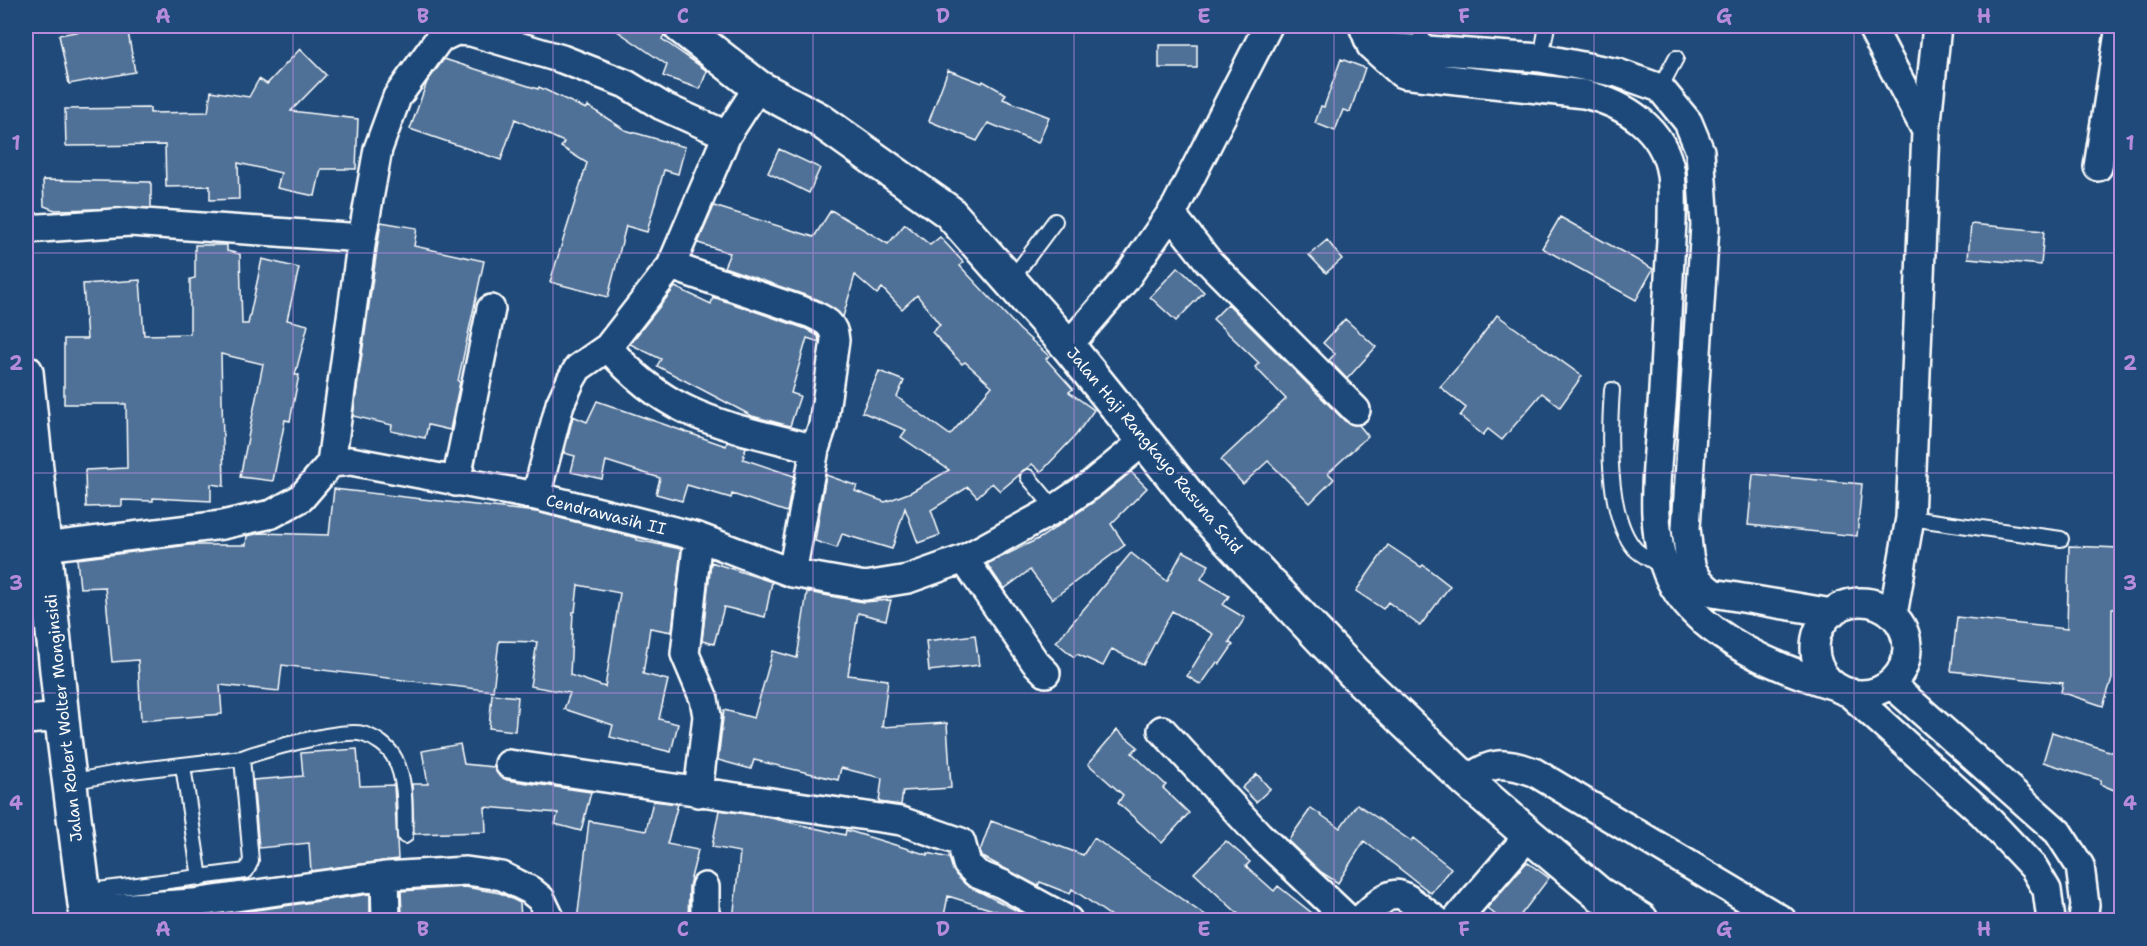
<svg xmlns="http://www.w3.org/2000/svg" width="2147" height="946" font-family="'Shantell Sans',sans-serif">
<style>
.building{fill:#507197;stroke:#fff;stroke-width:1.5;fill-rule:evenodd}
.lines{fill:none;stroke-linecap:round;stroke-linejoin:round}
.lane-casing{stroke:#fff;stroke-width:18}
.street-casing{stroke:#fff;stroke-width:32}
.secondary-casing{stroke:#fff;stroke-width:38}
.highway-casing{stroke:#fff;stroke-width:38}
.lane{stroke:#1f4a7a;stroke-width:14}
.street{stroke:#1f4a7a;stroke-width:27}
.secondary{stroke:#1f4a7a;stroke-width:33}
.highway{stroke:#1f4a7a;stroke-width:33}
.grid{fill:none;stroke:#b68bdc;stroke-width:1.5;stroke-opacity:0.55}
.labels{text-anchor:middle;stroke-width:6;stroke-linejoin:round;paint-order:stroke}
.street-label{font-size:16px;fill:#fff;stroke:#1f4a7a}
.neatline{fill:none;stroke:#b68bdc;stroke-width:2}
.grid-label{font-size:20px;text-anchor:middle;font-weight:bold;fill:#b68bdc}
</style>
<rect width="100%" height="100%" fill="#1f4a7a"/>
<filter id="ink" filterUnits="userSpaceOnUse"><feTurbulence type="fractalNoise" baseFrequency=".0167" numOctaves="2"/><feDisplacementMap in="SourceGraphic" scale="12" xChannelSelector="R" yChannelSelector="G"/><feConvolveMatrix kernelMatrix="1 2 1 2 8 2 1 2 1" color-interpolation-filters="sRGB"/></filter>
<g filter="url(#ink)">
<!-- building -->
<path class="building" d="M108,26H127L135,72L69,84L59,35Z
M610,26H662L664,35L662,39L707,71L700,89L663,76L667,65Z
M1159,45H1197V68H1159Z
M300,49L326,75L291,111L358,119L356,169H321L315,196L277,188L281,173L238,163L239,199L210,200V186L166,187L165,145L66,146L65,109L150,108V113L208,112L211,91L249,97L259,79L267,84Z
M444,59L538,89L539,87L586,109L588,106L625,130L685,147L678,174L664,170L647,232L626,226L608,297L550,282L587,163L561,147L564,142L515,119L501,160L410,129L427,82Z
M1341,59L1365,68L1350,112L1343,110L1335,131L1315,123L1321,106L1324,107Z
M948,70L982,83L983,81L1006,94L1003,99L1049,117L1038,143L988,123L977,141L929,121Z
M779,149L820,168L809,193L768,173Z
M43,180L151,182V208L55,210L44,206Z
M714,206L814,237L831,210L888,244L905,224L930,245L940,237L963,262L960,266L1020,330L1049,356L1046,359L1073,389L1069,392L1094,410L1076,435L1041,472L1032,464L1000,491L992,483L977,497L968,487L931,510L940,535L918,543L905,508L892,549L842,534L837,548L815,541L826,475L857,486L855,491L885,502L911,492L949,470L901,437L906,430L862,412L879,371L904,381L897,397L950,435L992,386L965,362L962,364L932,332L940,325L917,295L902,309L882,288L877,294L855,275L843,317L819,300L724,267L730,253L698,243Z
M1560,217L1653,269L1636,300L1542,248Z
M381,222L417,228L414,246L484,261L458,381L460,382L450,430L428,425L425,438L391,431L392,425L353,416Z
M1971,224L2044,231L2041,265L1968,258Z
M1327,240L1342,259L1326,273L1309,255Z
M195,245H227V251L240,254L242,324H248L262,259L299,268L287,320L308,325L295,375H299L290,421L285,420L273,481L240,477L263,364L221,354L224,486L211,484V501L153,498V501L122,500V506L86,507L85,470L127,468L126,404H64V339H87L83,284L140,280L144,335L190,334V279L195,278Z
M1178,267L1204,292L1176,321L1150,297Z
M675,287L711,304L713,297L806,329L818,336L819,342L807,338L791,393L800,396L790,426L752,416L657,366L661,359L630,344Z
M1228,304L1345,421L1359,425L1368,436L1328,473L1334,479L1310,503L1268,461L1243,484L1221,460L1286,399L1255,367L1259,363L1213,319Z
M1497,315L1582,376L1560,407L1542,393L1502,440L1488,429L1483,435L1460,416L1466,408L1440,387L1463,361Z
M1345,319L1376,347L1347,379L1329,360L1335,354L1323,343Z
M597,401L726,446L727,442L746,447L743,459L794,476L787,512L732,494L731,498L687,485L682,501L656,494L660,478L606,461L602,479L571,472L575,456L564,453L573,416L587,422Z
M1131,472L1147,488L1111,524L1125,545L1052,599L1030,570L1004,589L987,564L1040,538L1098,499Z
M1753,474L1862,484L1857,536L1748,525Z
M334,489L537,512L637,538V540L681,549L672,632L650,628L643,674L668,680L659,719L678,724L671,752L610,737L613,725L564,709L570,693L530,686L537,642L499,641L493,691L282,665L279,691L220,685L222,714L141,721L138,660L112,662L105,587L80,588L77,559L189,545H246L247,536L261,533L329,535ZM578,585L620,593L605,687L570,675L573,612H575Z
M1388,545L1421,567L1423,565L1450,586L1420,626L1388,602L1383,609L1356,591Z
M2069,546L2120,548L2115,609H2112V679L2103,706L2061,692L2063,683L1951,671L1957,617L2067,629Z
M1183,551L1209,565L1201,579L1229,596L1223,605L1245,618L1229,642L1233,645L1220,664L1217,662L1201,685L1187,676L1213,634L1172,611L1143,665L1112,649L1103,666L1077,654L1074,657L1056,642L1131,553L1167,581Z
M711,562L772,582L765,617L724,607L714,644L702,641Z
M807,592L863,602L891,600L886,620L858,613L848,675L888,680L882,727L947,723L951,788L903,791L901,805L879,802L882,778L841,768L838,780L754,760L751,769L718,760L724,710L754,718L773,651L797,658Z
M975,635L979,665L929,671L926,641Z
M492,694L518,697L515,731L489,728Z
M1117,730L1138,747L1132,753L1166,785L1163,788L1189,813L1162,843L1118,803L1123,795L1088,764Z
M2052,732L2121,755V793L2100,784L2101,780L2043,762Z
M460,744L464,764L494,767L499,776L507,780L591,792L581,831L555,824L558,813L485,807L486,832L414,834L412,784H428L422,751Z
M357,749L360,786L394,785L398,859L311,871L309,843L259,848L253,780L303,776L301,753Z
M1257,774L1270,789L1256,802L1242,788Z
M653,801L678,804L667,844L698,850L689,886L688,921H577L589,821L646,831Z
M1357,804L1411,841L1413,838L1451,868L1431,893L1364,841L1338,883L1321,872L1288,841L1311,808L1340,828Z
M719,810L771,818L845,835L846,830L928,855V853L949,858L956,875L966,885L1029,917L1028,921H1007L1009,915L948,896L943,921H733L740,852L712,847Z
M991,821L1083,855L1094,838L1213,921H1118L1072,889L1070,894L1040,882L1038,886L981,856L980,851Z
M1226,841L1250,862L1246,866L1274,891L1278,886L1322,921H1246L1194,873Z
M1527,862L1549,878L1516,921H1503L1487,908Z
M465,887L500,893L520,903L521,919H496V916L439,918V914L402,916L401,891Z
M370,894V921H241V912Z"/>
<g class="lines">
<defs>
<path id="lane" d="M1417,51L1424,26
M1541,58L1547,26
M1660,88L1676,58
M1011,280L1055,221
M1612,390C1609,432 1606,516 1635,549C1642,556 1654,561 1662,567
M1028,477L1055,509
M1910,518L2061,539
M242,758C264,750 343,728 363,734C376,738 389,747 395,759C407,783 404,810 405,836
M183,766L200,878
M70,782L123,772L242,758L251,861L246,871L83,892"/>
<path id="street" d="M1363,26L1371,46L1402,74L1584,94C1625,104 1664,128 1671,174C1673,190 1672,206 1672,221C1669,278 1666,334 1663,390C1660,448 1643,536 1674,587C1706,640 1779,669 1835,686
M1871,26L1926,131L1910,518L1893,615
M1371,46L1541,58L1618,73L1660,88L1688,122L1700,151L1705,225L1686,528C1690,558 1686,574 1713,593L1832,613
M1926,131L1937,26
M2098,167L2120,26
M1171,214L1209,262L1356,410
M26,229L130,222L362,238
M671,266L812,314C825,320 834,324 835,340L823,425L815,449L792,573
M1068,346L1125,280L1176,206L1268,26
M608,347C668,420 730,426 815,449
M331,463L362,238L378,149L397,97L439,39L456,31L471,32L562,59L626,84L662,106L727,135
M456,482L491,309
M536,496L560,404L571,380L578,368L608,347L671,266L727,135L758,87
M44,547L222,525L272,514L301,498L331,463L351,461L536,496L698,537L792,573L865,586L908,579L964,559L1055,509L1089,486L1144,441
M964,559L1035,662L1046,673
M1815 648a46 46 0 1 1 92 0a46 46 0 1 1-92 0Z
M1891,684L2058,832L2080,866L2085,905L2083,920
M1848,692L1982,813L2034,868L2047,890L2051,920
M26,720L62,717
M1162,730L1259,835L1349,920
M509,764L901,821L961,842L967,864L977,874L1002,884L1068,920
M1467,781C1490,760 1506,762 1534,772L1782,920
M698,793L707,716L704,699L685,654L698,537
M385,876L386,920
M86,910L193,903L385,876L466,871L502,876L530,890L541,899L551,920
M705,920V887
M1360,920C1400,881 1396,891 1436,920
M1456,920L1529,835"/>
<path id="secondary" d="M680,26L758,87L818,119L949,212L1068,346L1200,510L1355,674L1467,781L1529,835L1599,894L1641,920"/>
<path id="highway" d="M26,372L64,738L87,920"/>
</defs>
<!-- lane casing -->
<use href="#lane" class="lane-casing"/>
<!-- street casing -->
<use href="#street" class="street-casing"/>
<!-- secondary casing -->
<use href="#secondary" class="secondary-casing"/>
<!-- highway casing -->
<use href="#highway" class="highway-casing"/>
<!-- lane -->
<use href="#lane" class="lane"/>
<!-- street -->
<use href="#street" class="street"/>
<!-- secondary -->
<use href="#secondary" class="secondary"/>
<!-- highway -->
<use href="#highway" class="highway"/>
</g>
</g>
<!-- grid -->
<path class="grid" d="M293,26V920M553,26V920M813,26V920M1074,26V920M1334,26V920M1594,26V920M1854,26V920M26,253H2122M26,473H2122M26,693H2122"/>
<g class="labels">
<!-- street labels -->
<g class="street-label">
<text transform="translate(1155 450) rotate(50)" y="6">Jalan Haji Rangkayo Rasuna Said</text>
<text transform="translate(606 514) rotate(14)" y="6">Cendrawasih II</text>
<text transform="translate(63 718) rotate(-96)" y="6">Jalan Robert Wolter Monginsidi</text>
</g>
</g>
<!-- margin -->
<rect width="2147" height="946" fill="none" stroke="#1f4a7a" stroke-width="66"/>
<rect x="33" y="33" width="2081" height="880" class="neatline"/>
<g class="grid-label">
<text x="163" y="23">A</text>
<text x="423" y="23">B</text>
<text x="683" y="23">C</text>
<text x="943" y="23">D</text>
<text x="1204" y="23">E</text>
<text x="1464" y="23">F</text>
<text x="1724" y="23">G</text>
<text x="1984" y="23">H</text>
<text x="16" y="150">1</text>
<text x="2130" y="150">1</text>
<text x="16" y="370">2</text>
<text x="2130" y="370">2</text>
<text x="16" y="590">3</text>
<text x="2130" y="590">3</text>
<text x="16" y="810">4</text>
<text x="2130" y="810">4</text>
<text x="163" y="936">A</text>
<text x="423" y="936">B</text>
<text x="683" y="936">C</text>
<text x="943" y="936">D</text>
<text x="1204" y="936">E</text>
<text x="1464" y="936">F</text>
<text x="1724" y="936">G</text>
<text x="1984" y="936">H</text>
</g>
</svg>
